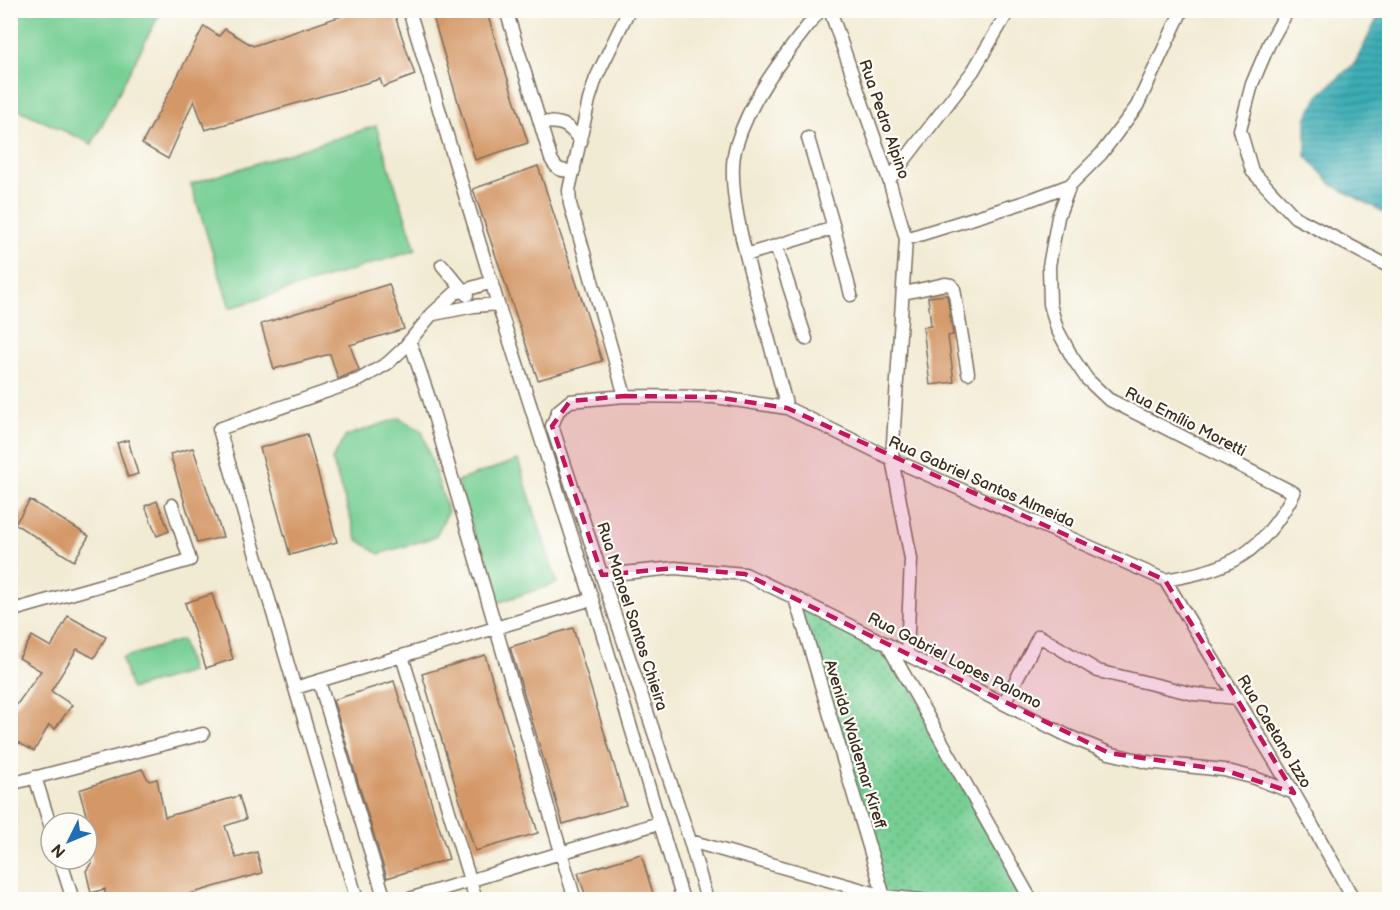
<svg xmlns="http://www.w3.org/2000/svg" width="1400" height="910" font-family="'Balsamiq Sans',sans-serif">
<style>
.grass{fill:url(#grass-dots);stroke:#597c59;stroke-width:1.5}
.pitch{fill:#77cf94;stroke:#597c59;stroke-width:1.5}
.water{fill:url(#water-rules);stroke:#3b6c6a;stroke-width:1.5}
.building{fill:#d49868}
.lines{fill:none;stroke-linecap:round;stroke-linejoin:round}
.minor-casing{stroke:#7b6e5e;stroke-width:15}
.minor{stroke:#fff;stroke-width:12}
.marked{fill:#c2185b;fill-opacity:0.2;stroke:#c2185b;stroke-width:4.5;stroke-dasharray:12 8;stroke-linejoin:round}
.labels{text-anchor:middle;stroke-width:4.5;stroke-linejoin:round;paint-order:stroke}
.street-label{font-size:16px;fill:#3b2a1e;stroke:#fdfcf7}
</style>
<defs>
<pattern id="grass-dots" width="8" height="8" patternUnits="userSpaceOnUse" patternTransform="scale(1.5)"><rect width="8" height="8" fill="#77cf94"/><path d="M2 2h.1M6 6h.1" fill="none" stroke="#63a878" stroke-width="1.8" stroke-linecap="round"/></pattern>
<pattern id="water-rules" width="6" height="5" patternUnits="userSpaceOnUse" patternTransform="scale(1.5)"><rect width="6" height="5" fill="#3badb5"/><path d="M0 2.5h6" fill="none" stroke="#338d93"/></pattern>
</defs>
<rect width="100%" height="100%" fill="#fdfcf7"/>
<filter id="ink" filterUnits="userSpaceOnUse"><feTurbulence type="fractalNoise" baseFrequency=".0167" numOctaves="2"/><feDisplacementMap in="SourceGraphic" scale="12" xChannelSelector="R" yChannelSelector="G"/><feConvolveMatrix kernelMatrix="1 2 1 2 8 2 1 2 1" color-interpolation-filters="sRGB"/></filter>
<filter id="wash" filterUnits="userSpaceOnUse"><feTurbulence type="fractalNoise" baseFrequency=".008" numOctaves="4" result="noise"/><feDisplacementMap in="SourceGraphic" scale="24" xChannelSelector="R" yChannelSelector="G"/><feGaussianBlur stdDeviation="1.35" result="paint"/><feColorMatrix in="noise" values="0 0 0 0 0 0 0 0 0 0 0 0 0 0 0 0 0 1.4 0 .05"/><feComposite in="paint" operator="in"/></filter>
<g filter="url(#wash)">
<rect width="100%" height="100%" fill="#f2ebd4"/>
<!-- grass -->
<path class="grass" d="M795,598L887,644L1031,899L921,900L884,896Z"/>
<!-- pitch -->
<path class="pitch" d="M11,10L161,11L92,144L11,106Z
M376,126L416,250L230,308L191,184Z
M399,418L422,431L448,512L435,537L379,554L357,539L332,459L346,436Z
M518,460L557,583L496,603L457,481Z
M182,640L191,672L131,689L122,658Z"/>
<!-- water -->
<path class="water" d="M1381,11H1390L1389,215L1332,185L1306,156V119L1318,96L1355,63Z"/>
<g id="blocks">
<!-- building -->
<path class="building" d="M359,10H393L415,75L383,87L380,79L205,130L194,100L168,159L142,144L204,26L219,36L225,29L253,46Z
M431,10H486L528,143L475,160Z
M538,166L602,361L538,380L473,189Z
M389,284L404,329L350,345L359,370L338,379L330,354L274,369L261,324Z
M947,295L953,335L948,336L954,382L930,385L923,327L931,326L928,297Z
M307,434L337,542L290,555L260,448Z
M128,440L138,474L128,477L117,443Z
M193,448L223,537L197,543L170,454Z
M30,500L89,536L74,561L15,524Z
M157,501L169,531L157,536L145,506Z
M212,594L233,659L206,668L185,603Z
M68,616L106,637L94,658L77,649L51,691L72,705L55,729L49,725L34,751L10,738V714L41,671L19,658L32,636L51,647Z
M573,628L626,805L563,824L510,647Z
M485,655L538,833L475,851L422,674Z
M394,681L449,859L387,878L333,700Z
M142,769L149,781L157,779L165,817L239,796L246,819L225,826L236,858L257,852L262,873L169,900H105V889L91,893L86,871L92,862L87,832V818L79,790Z
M641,854L655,900H587L578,873Z"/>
</g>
</g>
<g filter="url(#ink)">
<use href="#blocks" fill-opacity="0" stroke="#7b6e5e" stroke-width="1.5"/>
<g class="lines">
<defs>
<path id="minor" d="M409,10L498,304L592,599
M506,10L551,159C557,170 561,172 574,170
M830,10L889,180L906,239L892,459L911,559L907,654
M1288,10L1269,44L1252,84L1240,130L1252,171L1295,217L1390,267
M540,122C562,122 568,123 581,142
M808,138L834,228L851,295
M889,180L973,71L1009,10
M906,239L1022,203L1070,185
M776,246L806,339
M746,255L834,228
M442,265L467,295
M904,293L945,284L951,285L954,289L968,373
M434,314L474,306L498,304
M410,342L428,395L575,900
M625,396L570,204L569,190L589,100L596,78L629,10
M787,408C778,375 769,341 760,307C749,266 724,186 736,146C752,93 787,53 820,10
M602,575L675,568L745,574L795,598L1068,736L1109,753L1147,762L1224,770L1255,778L1294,793
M1165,580L1294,793L1354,900
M795,598L885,900
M10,611L190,560L172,505
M887,644L1031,900
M402,656L476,900
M319,681L385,900
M295,688L592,599L683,900
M1004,703L1039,636L1098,671L1194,694L1237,698
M35,777L51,828
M10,784L203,734
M690,841L884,896L921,900
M60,859L73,900
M357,900L219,429L359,380L388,363L403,349L432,314L455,293L492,282
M406,900L659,823
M707,900L690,841L552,426L558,411L570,401L625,396L715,397L787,408L892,459L1165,580C1231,569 1262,554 1294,493L1108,399L1087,379L1072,357L1057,329L1050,304L1049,266L1058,217L1070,185L1101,154L1137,106L1182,10"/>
</defs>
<!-- minor casing -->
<use href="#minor" class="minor-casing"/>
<!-- minor -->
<use href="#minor" class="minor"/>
</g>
</g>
<!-- marked area -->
<path class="marked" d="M625,396L715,397L787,408L1165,580L1294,793L1224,770L1109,753L745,574L675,568L602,575L552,426L570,401Z"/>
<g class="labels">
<!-- street labels -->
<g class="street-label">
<text transform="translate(885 119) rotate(71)" y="6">Rua Pedro Alpino</text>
<text transform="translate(1186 421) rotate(27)" y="6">Rua Emílio Moretti</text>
<text transform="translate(982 481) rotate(24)" y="6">Rua Gabriel Santos Almeida</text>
<text transform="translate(633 616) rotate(72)" y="6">Rua Manoel Santos Chieira</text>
<text transform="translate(955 660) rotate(27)" y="6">Rua Gabriel Lopes Palomo</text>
<text transform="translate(1275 731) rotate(59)" y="6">Rua Caetano Izzo</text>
<text transform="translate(856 744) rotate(73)" y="6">Avenida Waldemar Kireff</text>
</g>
</g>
<!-- margin -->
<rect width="1400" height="910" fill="none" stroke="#fdfcf7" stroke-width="36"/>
<!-- north arrow -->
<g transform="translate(69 841) rotate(227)"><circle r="28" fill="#fdfcf7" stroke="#afa8a0" stroke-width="1.5"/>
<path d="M0-4.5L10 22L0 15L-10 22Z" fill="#1f6fb2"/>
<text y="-9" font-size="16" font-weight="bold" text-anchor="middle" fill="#3b2a1e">N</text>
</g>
</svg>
